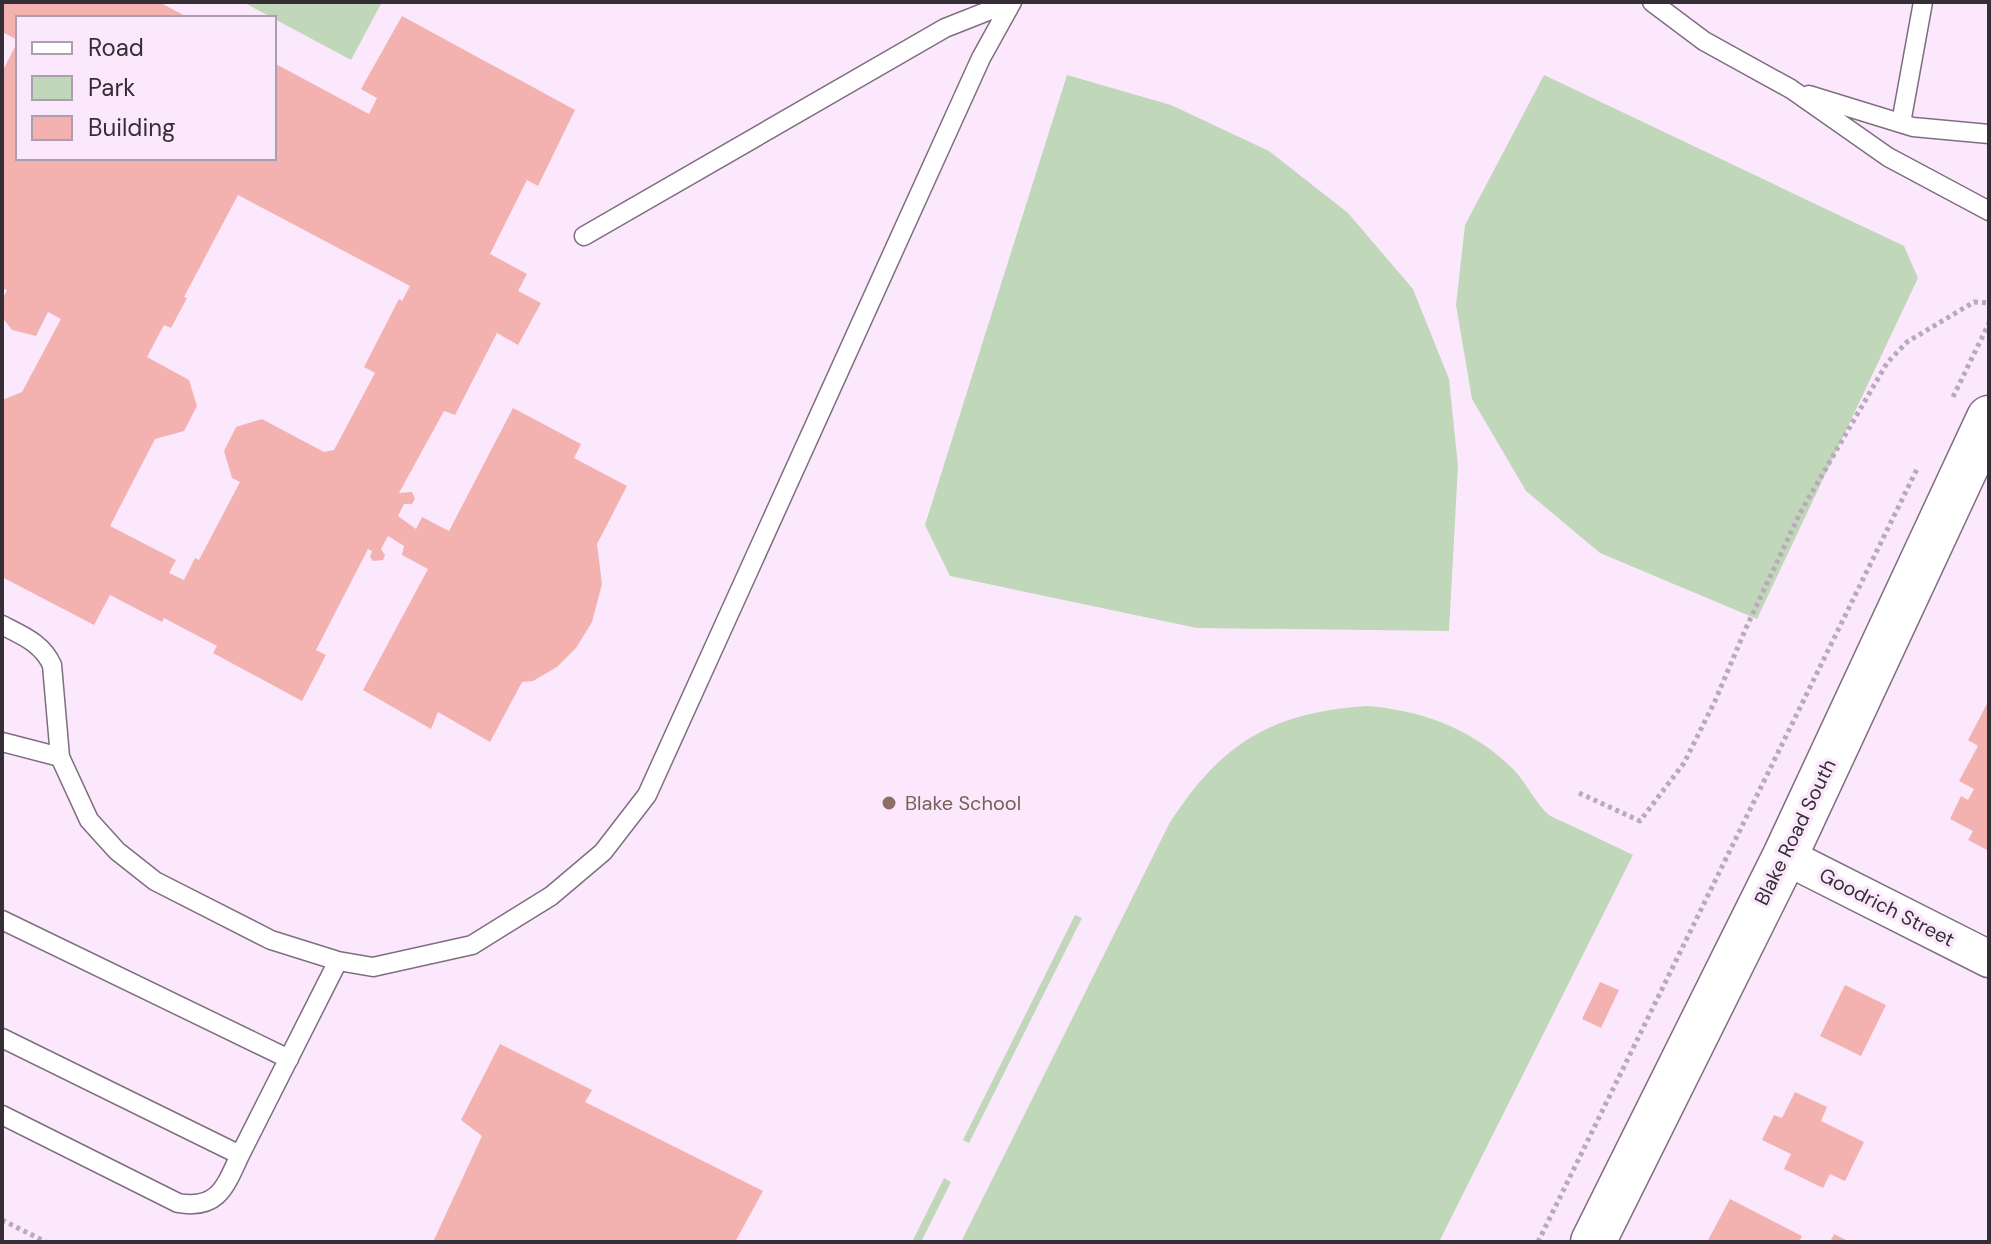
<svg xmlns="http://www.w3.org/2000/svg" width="1991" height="1244" font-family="'DM Sans',sans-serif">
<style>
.green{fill:#c0d8b9}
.building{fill:#f3b2b0;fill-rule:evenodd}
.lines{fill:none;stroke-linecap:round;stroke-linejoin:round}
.lane-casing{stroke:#7f6e80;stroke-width:21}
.street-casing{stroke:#7f6e80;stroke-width:39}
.secondary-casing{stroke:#7f6e80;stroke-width:47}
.path{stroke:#b9aabb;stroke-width:5;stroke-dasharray:4 4;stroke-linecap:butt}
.lane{stroke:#fff;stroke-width:18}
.street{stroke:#fff;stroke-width:36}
.secondary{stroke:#fff;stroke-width:44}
.education-dot{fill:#8d6e63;stroke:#fbe8fd;stroke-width:3}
.labels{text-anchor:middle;stroke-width:7;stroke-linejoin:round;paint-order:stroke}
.education-label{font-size:20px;fill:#785e54;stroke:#fbe8fd;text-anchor:start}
.street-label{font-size:20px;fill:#362e37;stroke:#fbe8fd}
</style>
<rect width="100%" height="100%" fill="#fbe8fd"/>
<!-- green -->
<path class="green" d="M243,2H382L351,60Z
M1067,75L1171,105L1269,151L1348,213L1413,289L1449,379L1458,466L1449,631L1197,628L950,576L925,525Z
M1544,75L1904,246L1918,278L1757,619L1600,553L1526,491L1472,399L1456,305L1465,225Z
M1366,706C1423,710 1475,730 1515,771C1526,783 1537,805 1549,815C1555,819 1565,822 1572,826C1592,835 1612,845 1633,855L1439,1242H961L1169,824C1221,743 1270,713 1366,706Z
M1075,915L1082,918L969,1143L963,1140Z
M944,1178L951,1182L921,1242H912Z"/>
<!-- building -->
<path class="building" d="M5,2H159L189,18H18V40L2,32V8Z
M402,16L575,110L538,186L527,180L490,254L527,274L518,291L541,303L518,345L497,333L455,415L444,411L399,493L412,492L415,499L412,504H404L398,516L416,529L422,517L449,531L513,408L581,444L574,458L627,486L597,544L602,584L592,622L576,648L557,667L533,681L522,682L490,742L438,712L431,729L363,690L428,569L402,555L404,546L388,536L381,549L385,555L383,560L373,561L370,557L372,551L368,549L316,650L326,655L302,701L213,653L217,646L164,618L162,622L110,595L94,625L2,577V400L22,392L61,319L48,312L36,336L12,330L2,317V300L7,290L2,288V72L18,41V158H274V63L369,114L377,98L361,89ZM238,195L410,286L402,301L399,299L364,367L375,373L334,450L324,452L262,419L236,427L224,451L232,478L240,482L199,560L195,558L184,580L169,573L176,560L110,526L155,439L184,431L197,406L189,380L147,357L164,325L171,328L187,298L184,297Z
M1989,700V851L1968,840L1973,831L1950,819L1961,796L1968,800L1974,789L1959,781L1978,746L1968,740Z
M1600,982L1619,990L1601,1028L1582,1019Z
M1845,985L1886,1005L1861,1056L1820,1036Z
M500,1044L592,1090L585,1102L763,1191L735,1242H433L482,1136L461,1120Z
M1795,1092L1827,1107L1821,1121L1864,1142L1845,1181L1830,1174L1823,1188L1784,1169L1791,1154L1762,1140L1774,1115L1782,1118Z
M1730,1199L1802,1236L1799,1242H1707Z
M1834,1234L1850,1242H1830Z"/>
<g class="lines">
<defs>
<path id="lane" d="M1652,2L1704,41L1791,89L1888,157L1989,211
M1809,95L1913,127L1989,134
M1901,123L1923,2
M584,236L945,28L1011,2
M2,625C23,636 42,643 52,665L60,757L89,820L117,851L155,881L271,940L338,961L373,967L472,945L551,896L603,852L647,795L981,58L1012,2
M2,742L60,757
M2,920L289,1059
M2,1038L240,1155L338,961
M2,1115L178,1203C218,1210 225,1187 240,1155"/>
<path id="street" d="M1785,856L1989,959"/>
<path id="secondary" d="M1593,1242L1785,856L1989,418"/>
</defs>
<!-- lane casing -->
<use href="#lane" class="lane-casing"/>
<!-- street casing -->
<use href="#street" class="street-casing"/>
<!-- secondary casing -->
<use href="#secondary" class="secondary-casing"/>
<!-- path -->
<path class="path" d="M1953,397L1989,323
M1579,793L1640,821L1684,763L1715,701L1746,628L1800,513L1887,363L1907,342L1974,302L1989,303
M2,1220L46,1242
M1538,1242L1918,467"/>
<!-- lane -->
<use href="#lane" class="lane"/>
<!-- street -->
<use href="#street" class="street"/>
<!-- secondary -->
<use href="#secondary" class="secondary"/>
</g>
<!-- markers -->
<circle class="education-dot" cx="889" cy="803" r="8"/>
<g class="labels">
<!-- education labels -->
<g class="education-label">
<text x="905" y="810">Blake School</text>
</g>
<!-- street labels -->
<g class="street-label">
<text transform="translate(1795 832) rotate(-64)" y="7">Blake Road South</text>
<text transform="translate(1887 907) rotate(27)" y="7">Goodrich Street</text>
</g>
</g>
<!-- border -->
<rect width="1991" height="1244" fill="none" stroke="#362e37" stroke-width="8"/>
<!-- legend -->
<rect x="16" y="16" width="260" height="144" fill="#fbe8fd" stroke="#ac9eae" stroke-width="2"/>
<rect x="32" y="42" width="40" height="12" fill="#ffffff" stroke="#ac9eae" stroke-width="2"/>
<text x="88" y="56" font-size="24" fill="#362e37">Road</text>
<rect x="32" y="76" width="40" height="24" fill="#c0d8b9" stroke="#ac9eae" stroke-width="2"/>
<text x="88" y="96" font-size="24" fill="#362e37">Park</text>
<rect x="32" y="116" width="40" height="24" fill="#f3b2b0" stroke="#ac9eae" stroke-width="2"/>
<text x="88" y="136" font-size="24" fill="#362e37">Building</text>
</svg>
